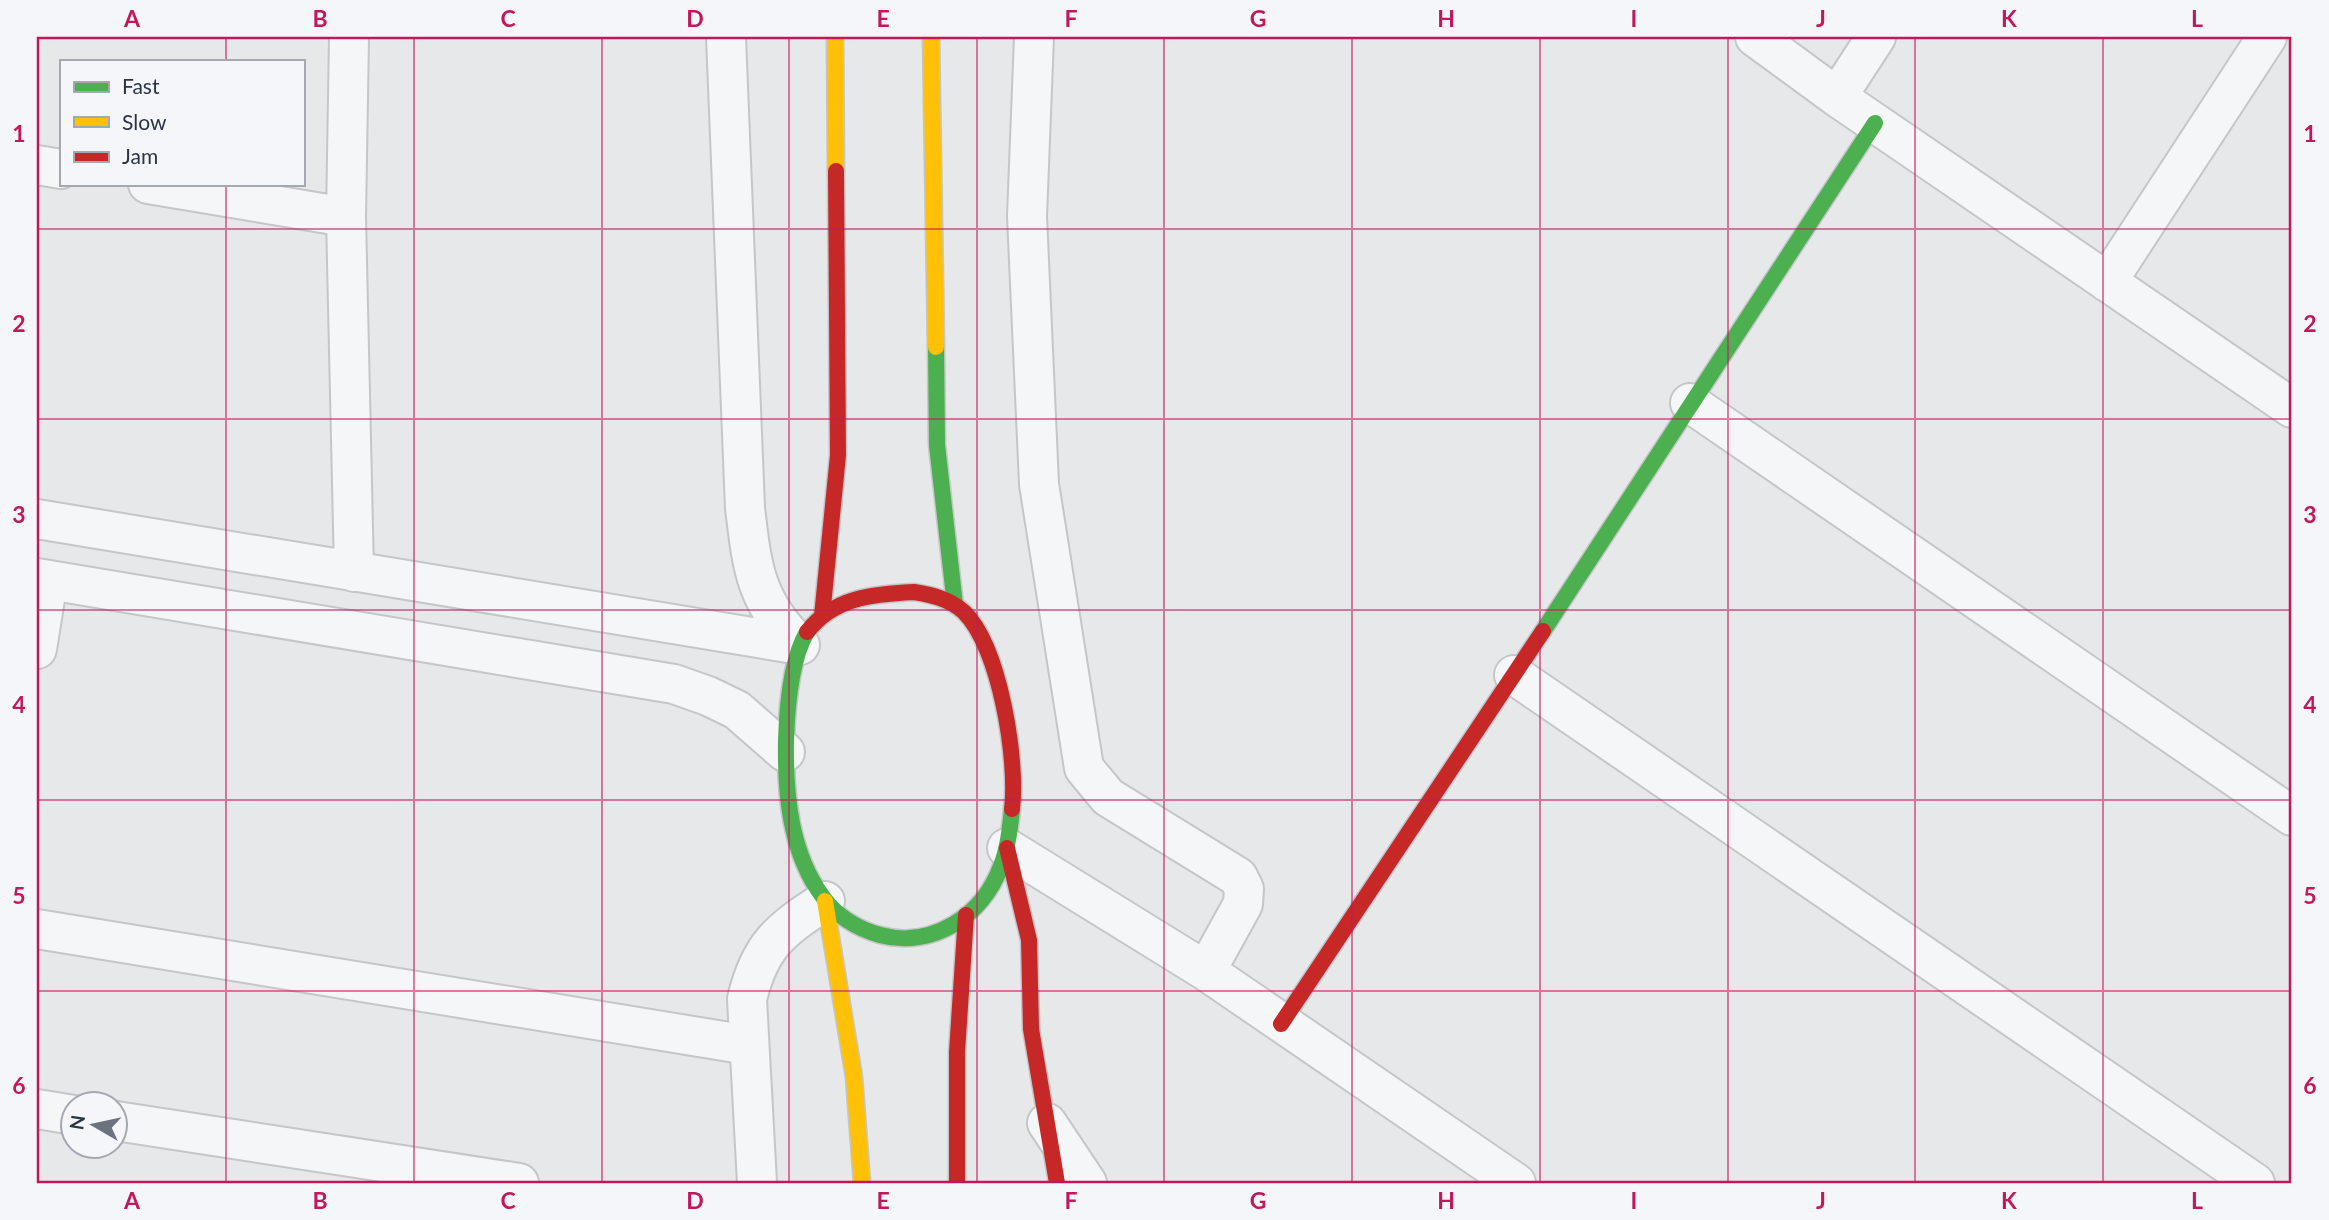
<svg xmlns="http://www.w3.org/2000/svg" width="2329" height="1220" font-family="Lato,sans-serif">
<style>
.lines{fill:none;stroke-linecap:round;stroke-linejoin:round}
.street-casing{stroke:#c4c6c8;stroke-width:42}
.fast-casing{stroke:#c4c6c8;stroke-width:19}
.slow-casing{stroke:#c4c6c8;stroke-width:19}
.jam-casing{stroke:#c4c6c8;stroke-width:19}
.street{stroke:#f5f6f7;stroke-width:38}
.fast{stroke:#4caf50;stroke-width:16}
.slow{stroke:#ffc107;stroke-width:16}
.jam{stroke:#c62828;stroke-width:16}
.grid{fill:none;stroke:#c2185b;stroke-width:2;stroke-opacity:0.55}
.neatline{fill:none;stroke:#c2185b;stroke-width:2.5}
.grid-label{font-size:23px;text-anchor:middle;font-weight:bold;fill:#c2185b}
</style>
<rect width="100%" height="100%" fill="#e6e8ea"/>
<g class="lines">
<defs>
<path id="street" d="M349,37L346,217L354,572
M726,37L745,508C752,567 755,602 800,645
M1034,37L1027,216L1039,484L1084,768L1108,797L1238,877L1244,889L1243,904L1206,971
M1755,37L1837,97L2292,408
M1837,97L1876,37
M37,165L61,169
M148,184L346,217
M2107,282L2267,37
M1690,403L2292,816
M37,519L800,645
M37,578L674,684L708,696L737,710L785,752
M37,649L48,580
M1514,675L2255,1183
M1007,848L1206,971L1516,1183
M37,929L748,1045
M37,1109L74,1115
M116,1121L519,1183
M1047,1123L1087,1183
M757,1183L747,999C760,945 780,930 825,901"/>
<path id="fast" d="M936,347L937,445L955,605
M1543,631L1875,123
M807,632C791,659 787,708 786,740C785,794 790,853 823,897C836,916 858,929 880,935C932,949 983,916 1001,866C1008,848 1010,828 1012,809"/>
<path id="slow" d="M835,37L836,171
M931,37L936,347
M825,901L854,1077L862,1183"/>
<path id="jam" d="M914,592C932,595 950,599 964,612C1000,647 1018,761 1012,809
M822,616L838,455L836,171
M807,632C834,597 873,594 914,592
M1007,848L1029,940L1031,1029L1057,1183
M1281,1024L1543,631
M957,1183V1052L966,915"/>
</defs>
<!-- street casing -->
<use href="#street" class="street-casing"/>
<!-- fast casing -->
<use href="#fast" class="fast-casing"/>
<!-- slow casing -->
<use href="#slow" class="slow-casing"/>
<!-- jam casing -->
<use href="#jam" class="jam-casing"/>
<!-- street -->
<use href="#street" class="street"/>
<!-- fast -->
<use href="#fast" class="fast"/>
<!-- slow -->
<use href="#slow" class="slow"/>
<!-- jam -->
<use href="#jam" class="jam"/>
</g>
<!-- grid -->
<path class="grid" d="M226,37V61M414,37V1183M602,37V1183M789,37V1183M977,37V1183M1164,37V1183M1352,37V1183M1540,37V1183M1728,37V1183M1915,37V1183M2103,37V1183M226,184V1183M37,229H2292M37,419H2292M37,610H2292M37,800H2292M37,991H2292"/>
<!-- border -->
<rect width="2329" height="1220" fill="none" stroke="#f4f6f9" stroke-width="77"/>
<!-- legend -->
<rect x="60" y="60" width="245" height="126" fill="#f4f6f9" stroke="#a4a8b1" stroke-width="2"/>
<rect x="74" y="82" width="35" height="10" fill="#4caf50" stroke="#a4a8b1" stroke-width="2"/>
<text x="122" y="94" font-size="21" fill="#2b3445">Fast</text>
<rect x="74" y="117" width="35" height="10" fill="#ffc107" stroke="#a4a8b1" stroke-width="2"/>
<text x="122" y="130" font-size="21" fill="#2b3445">Slow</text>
<rect x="74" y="152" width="35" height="10" fill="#c62828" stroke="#a4a8b1" stroke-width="2"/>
<text x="122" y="164" font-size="21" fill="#2b3445">Jam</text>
<!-- north arrow -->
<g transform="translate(94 1125) rotate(279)"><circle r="33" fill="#f4f6f9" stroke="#a4a8b1" stroke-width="2"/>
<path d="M0-5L12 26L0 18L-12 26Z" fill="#6c737f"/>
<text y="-10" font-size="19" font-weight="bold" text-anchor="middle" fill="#2b3445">N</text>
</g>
<rect x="38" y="38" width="2252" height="1144" class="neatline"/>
<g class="grid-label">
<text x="132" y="27">A</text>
<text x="320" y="27">B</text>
<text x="508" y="27">C</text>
<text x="695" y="27">D</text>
<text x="883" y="27">E</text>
<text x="1071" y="27">F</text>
<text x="1258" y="27">G</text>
<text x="1446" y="27">H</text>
<text x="1634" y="27">I</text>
<text x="1821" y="27">J</text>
<text x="2009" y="27">K</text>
<text x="2197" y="27">L</text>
<text x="19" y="142">1</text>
<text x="2310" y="142">1</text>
<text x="19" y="332">2</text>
<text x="2310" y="332">2</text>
<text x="19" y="523">3</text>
<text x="2310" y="523">3</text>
<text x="19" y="713">4</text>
<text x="2310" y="713">4</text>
<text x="19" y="904">5</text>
<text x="2310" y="904">5</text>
<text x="19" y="1094">6</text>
<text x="2310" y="1094">6</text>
<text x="132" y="1209">A</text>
<text x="320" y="1209">B</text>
<text x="508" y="1209">C</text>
<text x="695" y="1209">D</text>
<text x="883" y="1209">E</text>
<text x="1071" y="1209">F</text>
<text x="1258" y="1209">G</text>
<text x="1446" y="1209">H</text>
<text x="1634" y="1209">I</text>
<text x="1821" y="1209">J</text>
<text x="2009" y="1209">K</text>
<text x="2197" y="1209">L</text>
</g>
</svg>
